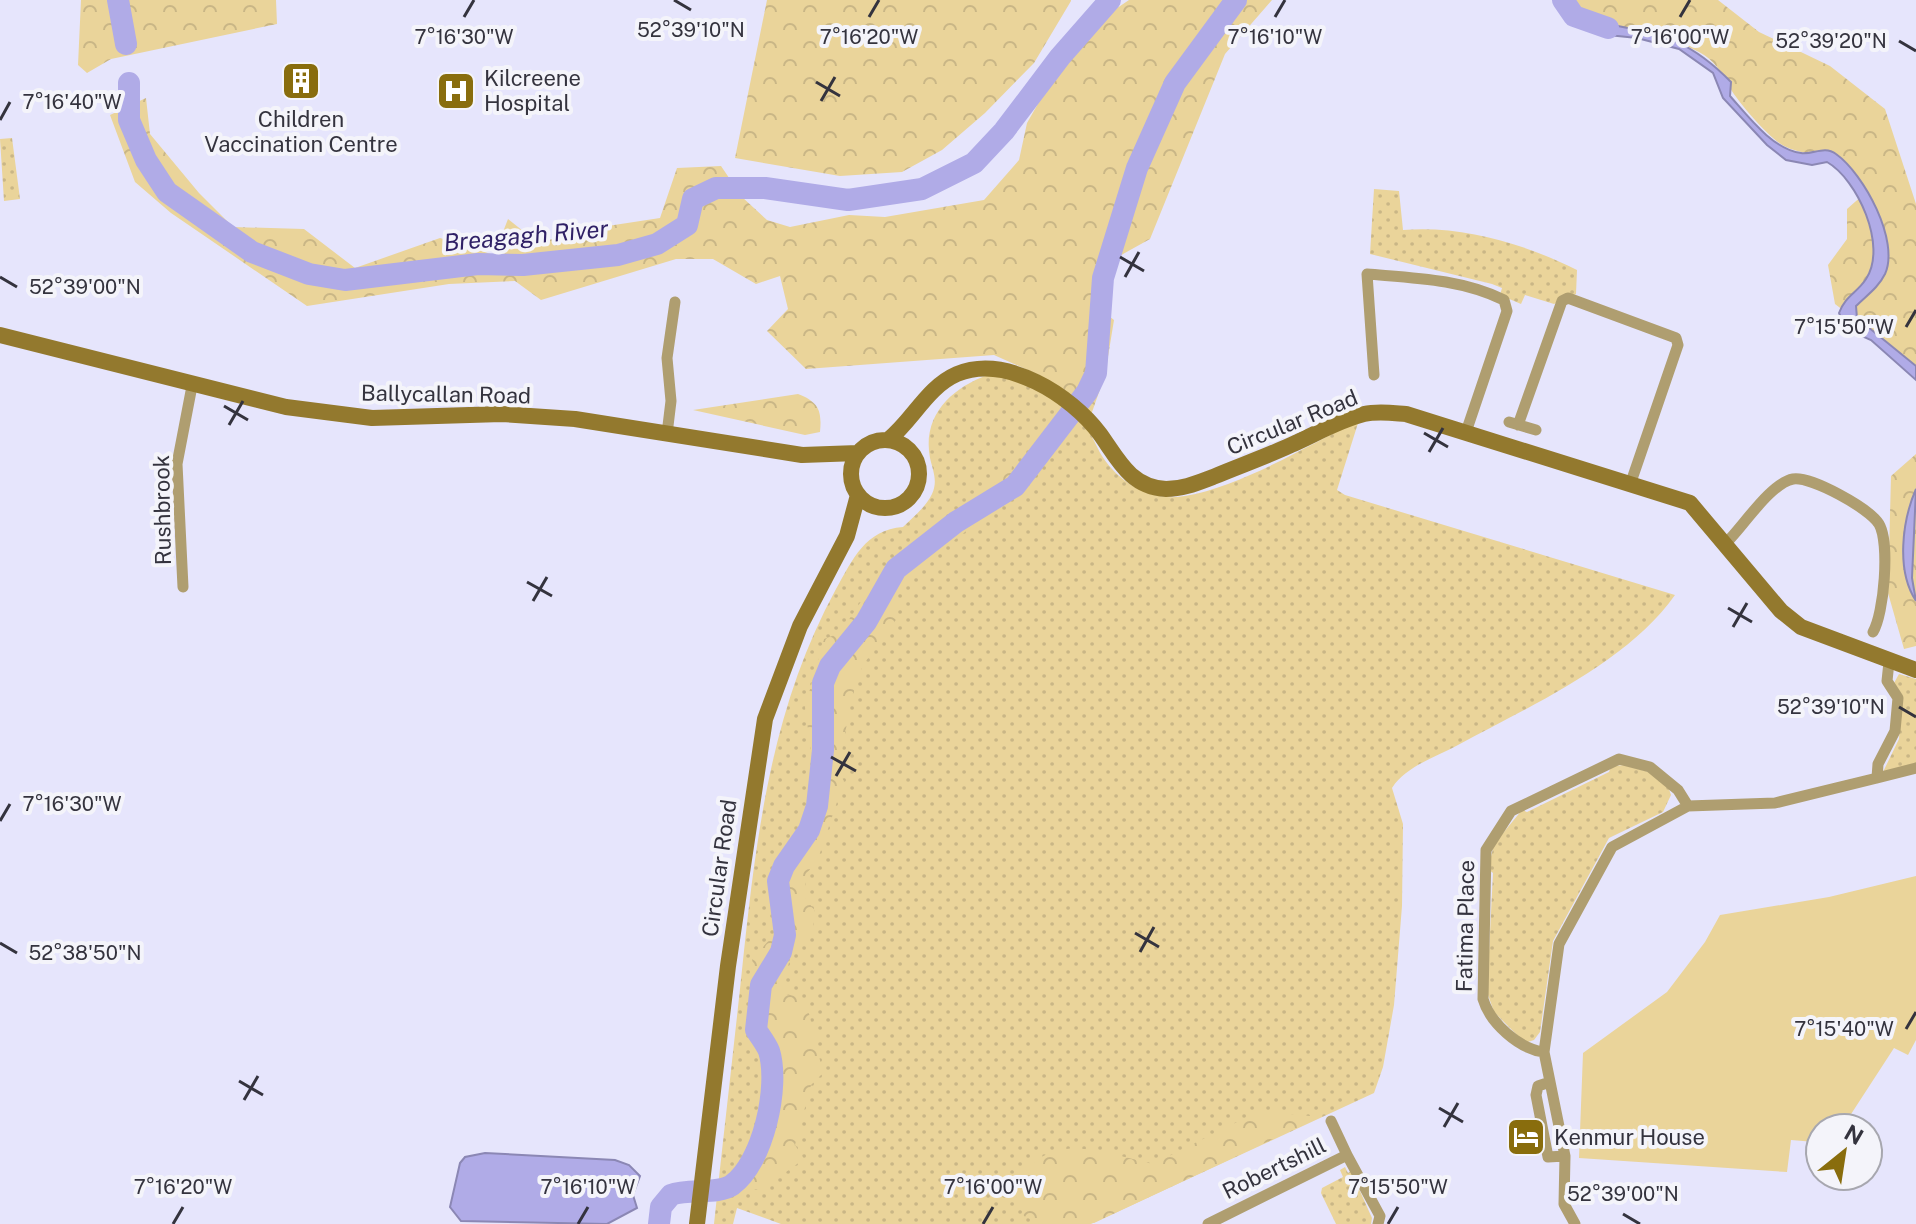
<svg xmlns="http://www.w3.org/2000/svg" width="1916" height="1224" font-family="'Public Sans',sans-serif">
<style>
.grass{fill:url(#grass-dots)}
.forest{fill:url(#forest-crowns)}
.park{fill:#ead49a}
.water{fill:#b0abe7;stroke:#8b87b4;stroke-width:2}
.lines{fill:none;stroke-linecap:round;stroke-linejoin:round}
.river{stroke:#b0abe7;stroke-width:22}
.minor{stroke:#af9e70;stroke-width:11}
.secondary{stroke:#93792e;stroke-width:16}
.ticks{fill:none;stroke:#34333e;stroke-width:3}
.labels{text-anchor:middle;stroke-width:8;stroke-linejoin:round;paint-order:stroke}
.poi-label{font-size:22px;fill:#34333e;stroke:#f4f4fa;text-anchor:start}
.street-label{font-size:22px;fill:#34333e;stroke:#f4f4fa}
.water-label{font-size:24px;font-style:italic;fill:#302166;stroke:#f4f4fa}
.ticks-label{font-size:20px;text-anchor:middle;fill:#34333e;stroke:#f4f4fa;stroke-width:8;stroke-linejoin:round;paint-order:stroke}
</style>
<defs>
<pattern id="grass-dots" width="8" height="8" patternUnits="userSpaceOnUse" patternTransform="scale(2)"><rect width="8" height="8" fill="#ead49a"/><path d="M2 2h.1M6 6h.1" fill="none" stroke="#c9b686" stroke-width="1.8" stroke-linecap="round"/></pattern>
<pattern id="forest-crowns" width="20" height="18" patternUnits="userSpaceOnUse" patternTransform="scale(2)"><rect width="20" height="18" fill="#ead49a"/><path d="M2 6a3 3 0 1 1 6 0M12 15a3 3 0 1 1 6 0" fill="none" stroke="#c9b686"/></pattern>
</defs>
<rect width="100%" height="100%" fill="#e6e5fc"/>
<!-- grass -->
<path class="grass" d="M12,138L20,199L4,201L0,139Z
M1374,189L1399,191L1403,230C1462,225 1525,244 1577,270L1576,294L1554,304L1525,295L1521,304L1500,295L1502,288L1492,284L1370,254Z
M988,375C1023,378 1059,398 1084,425C1092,434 1096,446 1102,456C1120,484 1152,502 1185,496C1242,486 1307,446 1359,420L1337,490L1345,495L1675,595C1627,663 1530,706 1458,745C1436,757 1406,766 1392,788L1403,824L1402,906L1394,1005L1383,1067L1374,1093L1091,1224H781L737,1208L733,1224H714C723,1139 733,1055 742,970C756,837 771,708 836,589C853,559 865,530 903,527C913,517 926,507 932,494C938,481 933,471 930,458C922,416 951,388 988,375Z
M1899,674L1916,679V763L1883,772L1899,739L1902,695L1894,683Z
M1624,765L1649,772L1668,786L1671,795L1663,812L1609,838L1553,941L1540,1032L1534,1040L1525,1043L1494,1012L1487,992L1493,873L1488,869L1494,844L1522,810L1527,812L1609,772L1611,766Z
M1345,1167L1348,1173L1351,1171L1372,1218L1371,1224H1336L1321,1193L1322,1188L1343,1177L1340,1170Z"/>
<!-- forest -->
<path class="forest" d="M81,0H276L277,24L111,59L87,73L78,65Z
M767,0H1071V1L1034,63L985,113L942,150L902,172L840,176L735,158Z
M1129,0H1272L1225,54L1150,239L1123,254L1096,277L1101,310L1114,320L1105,375L1091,415L1039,375L994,355L806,369L767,331L788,309L780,276L756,284L713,259H676L541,300L515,281L449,284L307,306L171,213L135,182L110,115L146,98L150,134L199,193L233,227L304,229L355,268L440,238L494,255L508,219L538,243L588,229L660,218L677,168L721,166L742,197L767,220L790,227L849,215L885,217L984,200L1019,160L1027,123L1051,81L1101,19Z
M1566,0H1718L1759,32L1830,66L1885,109L1916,204V366L1835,304L1828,265L1847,239V209L1864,194L1838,156C1820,155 1800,154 1784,146C1769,138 1739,103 1730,88C1721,73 1716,61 1699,52C1658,29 1595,42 1566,0Z
M798,394C819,402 822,411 820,432L805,435L693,410Z
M1916,454V646L1904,649L1888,593L1891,476Z
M1001,465H1012L1009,499L949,544L928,550L897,591L898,617L863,665L852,696L838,772L844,781L818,859L807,873L804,896L815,911L813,929L791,955L781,993L800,997L807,1005L823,1073L811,1085L795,1145L804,1159L761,1190L740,1187L762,1152L774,1094L775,1051L762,1015L752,959L790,917L777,866L780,859L818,828L825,796L814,774L805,707L824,639L840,633L878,576L918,539L993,486Z
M1259,1111L1320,1117L1094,1223L1041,1224L1024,1216L1014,1190C1045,1126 1099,1152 1153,1164Z"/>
<!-- park -->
<path class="park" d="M1916,876V1040L1908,1055L1894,1048L1842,1128H1820L1815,1142L1791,1140L1787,1172L1579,1158L1583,1053L1667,992L1705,942L1720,915L1829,897Z"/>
<!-- water -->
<path class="water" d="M1580,17C1648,36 1677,27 1731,82L1730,96C1747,115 1773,150 1801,153C1813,155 1824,145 1836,154C1864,174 1900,241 1885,274C1878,288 1867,295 1856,306L1857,318L1916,366V380L1871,340L1846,329L1839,313C1845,296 1857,293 1866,279C1888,246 1857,179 1827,162L1812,165L1786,160L1767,145L1723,98L1713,73L1679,49L1637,38L1608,35L1577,21Z
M1916,489L1912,578L1916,601C1896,571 1902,521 1916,489Z
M485,1153L615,1160L629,1165L640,1176L633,1195L637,1208L607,1224L461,1221L450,1207L460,1163L465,1157Z"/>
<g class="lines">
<!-- river -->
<path class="river" d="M118,0L126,44
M1563,0L1574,16L1608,28
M129,83V120L146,160L167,192L252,252L309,274L345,280L478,264L523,265L618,255L657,244L687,225L693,199L716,188H765L848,200L922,189L974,163L1004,131L1060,57L1110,0
M659,1224L661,1207L671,1195C688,1188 718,1195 732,1185C763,1163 780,1086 769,1051C766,1044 760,1036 756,1030L761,985L781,952L785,935L778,881L784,866L809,830L817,806L823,750V683L830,666L866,622L896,569L956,522L1015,486L1087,392L1096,373L1103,278L1137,168L1175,83L1236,0"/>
<!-- minor -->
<path class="minor" d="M1374,375L1367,274C1414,278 1461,279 1504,300L1507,311L1466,432
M1509,422L1536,430
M1518,425L1562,301L1568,298L1676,338L1678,345L1631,482
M667,434L671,401L667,358L675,302
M1727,542C1744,525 1771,483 1793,479C1811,476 1869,508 1879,524C1890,543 1884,614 1873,632
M183,587L177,464L192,386
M1877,778L1916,768
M1688,806L1775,803L1877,778L1878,764L1895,731L1898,698L1887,681L1889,662
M1544,1052L1559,944L1612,847L1688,806L1678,790L1650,767L1619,759L1511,811L1486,850L1483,999C1490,1023 1519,1049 1544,1052L1565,1156L1564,1204L1575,1224
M1550,1082L1538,1086L1536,1095L1548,1157L1565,1156
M1331,1121L1347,1155
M1208,1224L1347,1155L1380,1216L1378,1224"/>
<!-- secondary -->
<path class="secondary" d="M0,335L286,407L372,418L502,414L575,419L802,455L858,453
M851 474a34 34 0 1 1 68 0a34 34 0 1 1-68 0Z
M888,440C913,420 927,387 957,374C1006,354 1071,395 1100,434C1118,459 1130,487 1166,489C1183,489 1197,483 1213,477C1239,466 1265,457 1291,445C1314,435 1339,420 1364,414C1378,411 1392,413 1406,414L1690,503L1781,611L1801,627L1916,670
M697,1224L728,966L765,719L800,626L847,536L858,495"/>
</g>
<!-- ticks -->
<path class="ticks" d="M674,0L691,10M464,17L474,0M869,17L879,0M1275,17L1285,0M1680,17L1690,0M1899,41L1916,51M816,82L840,96M821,101L835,77M0,120L10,102M1120,257L1144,271M0,277L17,287M1125,277L1139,252M1906,327L1916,310M224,406L248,420M229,425L243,401M1424,433L1448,447M1429,452L1443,428M527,582L552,596M533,601L547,577M1728,608L1752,622M1733,627L1747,603M1899,707L1916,717M831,757L856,771M836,776L850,752M0,821L10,804M1135,933L1159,947M0,943L17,953M1140,952L1154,927M1906,1029L1916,1012M239,1081L263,1095M244,1100L258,1076M1439,1108L1463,1122M1444,1127L1458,1103M1623,1214L1640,1224M173,1224L183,1207M578,1224L588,1207M983,1224L993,1207M1388,1224L1398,1207"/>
<!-- icons -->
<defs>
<symbol id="building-square" viewBox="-11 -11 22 22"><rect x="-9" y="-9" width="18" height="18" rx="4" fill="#896d0d" stroke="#f4f4fa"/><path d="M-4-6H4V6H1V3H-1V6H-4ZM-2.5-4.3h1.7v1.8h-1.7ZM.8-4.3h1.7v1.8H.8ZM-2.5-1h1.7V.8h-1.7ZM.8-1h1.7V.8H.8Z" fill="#fff"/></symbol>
<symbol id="hospital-square" viewBox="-11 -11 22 22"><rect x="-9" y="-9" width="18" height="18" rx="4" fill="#896d0d" stroke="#f4f4fa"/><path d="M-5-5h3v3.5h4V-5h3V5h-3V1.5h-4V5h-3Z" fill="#fff"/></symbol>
<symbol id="hotel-square" viewBox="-11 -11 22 22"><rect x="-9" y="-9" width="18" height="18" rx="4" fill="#896d0d" stroke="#f4f4fa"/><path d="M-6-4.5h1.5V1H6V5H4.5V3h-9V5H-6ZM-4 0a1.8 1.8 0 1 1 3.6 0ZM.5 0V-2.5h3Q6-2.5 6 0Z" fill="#fff"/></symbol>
</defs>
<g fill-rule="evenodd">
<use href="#building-square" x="279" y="59" width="44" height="44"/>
<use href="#hospital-square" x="434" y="69" width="44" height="44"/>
<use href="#hotel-square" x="1504" y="1115" width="44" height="44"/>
</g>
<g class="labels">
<!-- poi labels -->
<g class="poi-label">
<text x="484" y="86">Kilcreene<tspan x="484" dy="25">Hospital</tspan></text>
<text x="301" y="127" text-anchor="middle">Children<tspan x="301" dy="25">Vaccination Centre</tspan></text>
<text x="1554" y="1145">Kenmur House</text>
</g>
<!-- street labels -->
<g class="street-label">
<text transform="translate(446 394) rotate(1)" y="8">Ballycallan Road</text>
<text transform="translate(1292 422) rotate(-22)" y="8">Circular Road</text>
<text transform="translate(162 510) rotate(-91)" y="8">Rushbrook</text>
<text transform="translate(719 868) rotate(-82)" y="8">Circular Road</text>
<text transform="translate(1465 926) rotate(-89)" y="8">Fatima Place</text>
<text transform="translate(1274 1168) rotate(-26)" y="8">Robertshill</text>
</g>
<!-- water labels -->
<g class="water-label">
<text transform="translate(526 236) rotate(-5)" y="8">Breagagh River</text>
</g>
</g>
<g class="ticks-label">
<text x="691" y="37">52°39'10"N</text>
<text x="869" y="44">7°16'20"W</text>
<text x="1275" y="44">7°16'10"W</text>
<text x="464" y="44">7°16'30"W</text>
<text x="1680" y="44">7°16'00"W</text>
<text x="1831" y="48">52°39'20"N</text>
<text x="72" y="109">7°16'40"W</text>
<text x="85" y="294">52°39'00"N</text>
<text x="1844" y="334">7°15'50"W</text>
<text x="1831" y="714">52°39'10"N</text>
<text x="72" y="811">7°16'30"W</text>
<text x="85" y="960">52°38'50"N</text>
<text x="1844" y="1036">7°15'40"W</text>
<text x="183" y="1194">7°16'20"W</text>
<text x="588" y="1194">7°16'10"W</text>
<text x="993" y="1194">7°16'00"W</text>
<text x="1398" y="1194">7°15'50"W</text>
<text x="1623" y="1201">52°39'00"N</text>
</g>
<!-- north arrow -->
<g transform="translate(1844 1152) rotate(30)"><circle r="38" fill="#f4f4fa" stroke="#a7a7af" stroke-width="2"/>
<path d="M0-6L14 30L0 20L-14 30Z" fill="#896d0d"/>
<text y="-12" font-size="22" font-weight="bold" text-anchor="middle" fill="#34333e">N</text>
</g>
</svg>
